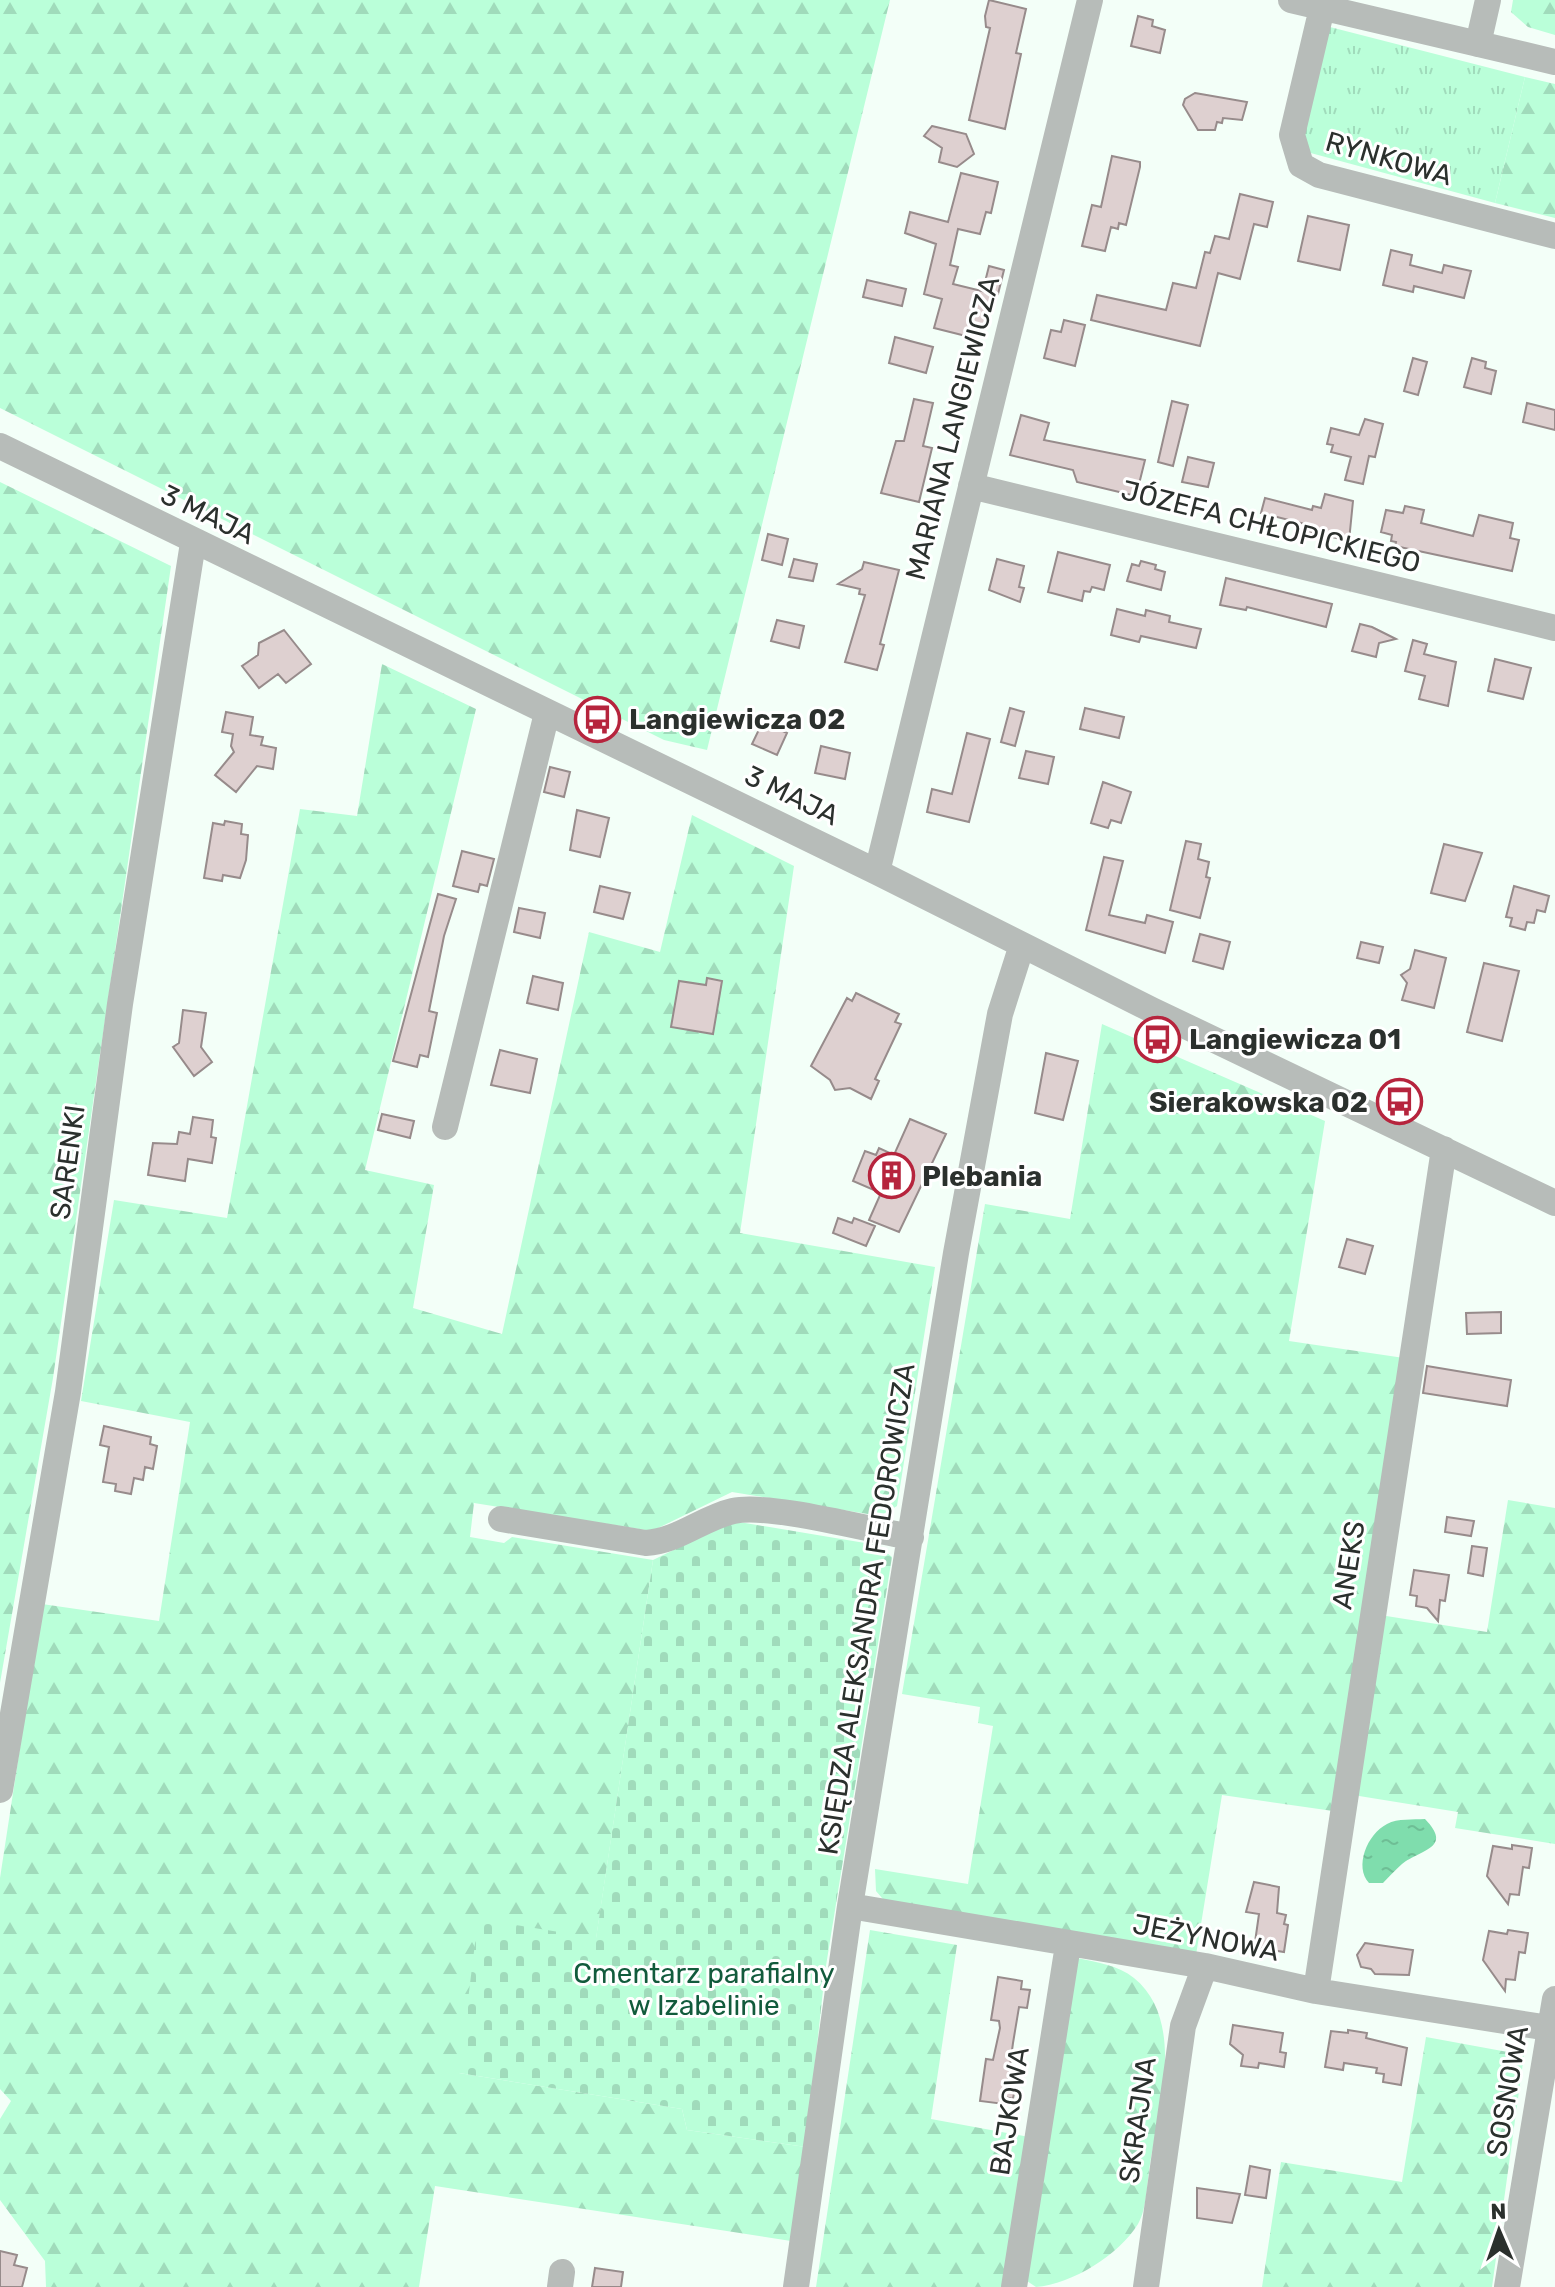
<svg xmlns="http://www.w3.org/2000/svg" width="1555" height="2287" font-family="Rubik,sans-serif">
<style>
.forest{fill:url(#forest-firs)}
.cemetery{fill:url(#cemetery-stones)}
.park{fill:url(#park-tufts)}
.water{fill:url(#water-ripples)}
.building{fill:#ded0d0;stroke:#978b8b;stroke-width:2}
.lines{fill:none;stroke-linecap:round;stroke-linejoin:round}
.minor{stroke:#b7bcb9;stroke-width:26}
.labels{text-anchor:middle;stroke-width:6;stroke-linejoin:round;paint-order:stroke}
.street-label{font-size:28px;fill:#2b302d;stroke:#fff}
.poi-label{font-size:28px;font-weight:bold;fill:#2b302d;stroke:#fff;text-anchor:start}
.park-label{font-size:28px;fill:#125b3c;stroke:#fff}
</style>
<defs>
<pattern id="forest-firs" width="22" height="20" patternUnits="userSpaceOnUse" patternTransform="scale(2)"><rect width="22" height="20" fill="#baffd9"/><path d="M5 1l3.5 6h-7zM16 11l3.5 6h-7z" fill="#a0dbbb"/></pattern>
<pattern id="cemetery-stones" width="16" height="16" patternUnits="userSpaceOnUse" patternTransform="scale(2)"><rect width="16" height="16" fill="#baffd9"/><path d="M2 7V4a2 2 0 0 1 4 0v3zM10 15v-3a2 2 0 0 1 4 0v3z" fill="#a0dbbb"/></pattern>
<pattern id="park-tufts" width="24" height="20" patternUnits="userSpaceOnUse" patternTransform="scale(2)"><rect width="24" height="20" fill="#baffd9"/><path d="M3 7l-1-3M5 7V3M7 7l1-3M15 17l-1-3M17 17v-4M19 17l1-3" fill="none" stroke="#a0dbbb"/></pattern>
<pattern id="water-ripples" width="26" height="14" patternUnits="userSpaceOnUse" patternTransform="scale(2)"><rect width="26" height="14" fill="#7fddad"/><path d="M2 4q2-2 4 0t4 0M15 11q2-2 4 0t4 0" fill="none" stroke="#6ebe95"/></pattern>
</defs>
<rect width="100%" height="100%" fill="#f3fff8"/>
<!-- forest -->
<path class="forest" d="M0,0H890L707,750L664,740L0,408Z
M1513,0H1555V35L1528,27L1511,12Z
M1525,77L1555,84V218L1495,203Z
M0,482L171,566L53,1378L0,1683Z
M382,664L476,709L365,1170L434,1185L413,1308L502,1334L589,932L660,952L692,815L794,866L740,1233L935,1267L897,1506L880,1516L732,1492L652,1531L474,1503L470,1537L504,1543L512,1537L653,1560L596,1939L459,2073L682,2109L687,2130L806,2147L791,2241L435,2186L419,2287H46L45,2261L0,2200V2119L11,2101L0,2089V1878L42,1604L159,1621L190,1422L81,1401L114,1200L227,1218L300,809L357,816Z
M1102,1024L1325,1121L1289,1341L1404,1358L1333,1811L1222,1795L1196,1955L888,1905L876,1891L875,1869L968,1884L993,1726L978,1723L980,1707L902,1694L985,1204L1070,1219Z
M1508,1500L1555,1508V1844L1455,1828L1458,1812L1353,1795L1380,1615L1487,1632Z
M870,1930L957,1945L931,2119L1029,2137L1005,2287H816Z
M1077,1958C1096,1962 1118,1965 1134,1978C1186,2020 1159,2110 1150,2164C1147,2182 1147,2209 1138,2224C1119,2255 1072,2284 1036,2287L1024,2279Z
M1426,2037L1524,2055L1492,2287H1262L1281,2162L1402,2182Z"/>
<!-- cemetery -->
<path class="cemetery" d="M733,1521L877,1545L892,1557L825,1972L806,2147L687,2130L682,2109L459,2073L478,1919L596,1938L653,1560Z"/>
<!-- park -->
<path class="park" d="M1326,26L1525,77L1495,203L1307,152L1301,131Z"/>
<!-- water -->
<path class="water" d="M1425,1819C1453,1848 1422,1849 1402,1864C1395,1870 1389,1877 1383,1883H1369C1354,1867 1367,1834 1387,1824C1398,1818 1413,1820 1425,1819Z"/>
<!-- building -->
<path class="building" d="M989,0L1026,9L1016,53L1021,54L1005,129L969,120L990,28L986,27L985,16Z
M1138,16L1153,20L1152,26L1165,30L1160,53L1131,46Z
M1195,93L1247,102L1242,120L1223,118L1222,123L1217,122L1215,130H1198L1183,105L1185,99Z
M932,126L966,134L974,154L957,167L939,162L942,148L924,136Z
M1112,156L1140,162V167L1126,225L1119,223L1118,229L1111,227L1105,251L1082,246L1092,205L1101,207Z
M961,173L998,182L991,213L986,212L980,234L958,229L950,265L958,267L953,284L994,294L984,331L976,329L974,338L934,328L942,299L924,294L936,244L905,233L910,212L948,222Z
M1240,194L1273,202L1267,227L1254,224L1240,279L1218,273L1200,346L1091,320L1097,295L1166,310L1173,283L1196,288L1205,252L1210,253L1215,236L1229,239Z
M1308,216L1349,225L1340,270L1298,261Z
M1391,250L1412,255L1410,265L1442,273L1444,265L1471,271L1464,298L1414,286L1413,292L1383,285Z
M989,266L1004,270L998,294L983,290Z
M867,280L906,289L902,306L863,297Z
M1064,320L1085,325L1075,366L1044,358L1051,330L1061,332Z
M895,337L933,347L926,373L889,363Z
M1413,358L1427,362L1418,395L1404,391Z
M1472,358L1486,362L1485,368L1496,371L1491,394L1464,387Z
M914,399L933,403L923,446L932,448L919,502L881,493L896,441H904Z
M1172,401L1188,405L1173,466L1158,462Z
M1527,403L1555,410V430L1523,422Z
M1021,415L1049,423L1044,440L1145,460L1136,496L1077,482L1073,470L1010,455Z
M1365,419L1383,424L1375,457L1369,456L1363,484L1345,480L1351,457L1331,452L1333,445L1327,444L1331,428L1359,435Z
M1188,457L1214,463L1208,487L1182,482Z
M1325,494L1353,501L1349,541L1307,531L1309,525L1261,513L1265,498L1312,510L1313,506L1321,508Z
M1405,506L1424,510L1421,523L1473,536L1479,515L1513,523L1510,538L1519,540L1512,571L1395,546L1396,542L1391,541L1392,535L1381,532L1386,510L1403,513Z
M768,534L788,539L782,565L762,560Z
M1058,552L1110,565L1104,590L1092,587L1090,592L1084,591L1082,601L1048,592Z
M794,559L817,564L813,581L789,577Z
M997,559L1024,566L1019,587L1024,588L1020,602L989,590Z
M1141,561L1156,565L1155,569L1165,572L1161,590L1127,581L1132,564L1139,566Z
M864,562L899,570L880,644L884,645L877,670L845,662L865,595L859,594L860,589L838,584L862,569Z
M1226,578L1332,604L1326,627L1247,607L1246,610L1220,605Z
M1117,609L1145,616L1146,610L1170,616L1169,622L1201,629L1196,648L1141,636L1139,642L1111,635Z
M777,620L804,626L799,648L771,641Z
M1360,624L1372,627L1396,639L1379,643L1376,657L1352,651Z
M284,630L311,664L286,683L278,674L259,688L242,666L258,655L259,643Z
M1413,640L1427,644L1424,654L1456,662L1448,706L1419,699L1425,676L1405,671Z
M1495,659L1531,668L1523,699L1488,691Z
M1010,708L1024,712L1015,746L1001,742Z
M1085,708L1124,717L1119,738L1080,729Z
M226,712L253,717L250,735L263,737L261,745L276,748L273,769L257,766L236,792L215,775L234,752L231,746L233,734L222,732Z
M765,717L779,723L776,728L787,733L777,755L752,744Z
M967,733L990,739L969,822L927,812L932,789L952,794Z
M821,746L850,753L845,779L815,773Z
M1026,751L1054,757L1048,784L1019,778Z
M550,767L570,772L564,797L544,792Z
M1103,782L1131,792L1121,823L1111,820L1108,828L1091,823Z
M577,810L609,818L600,857L570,850Z
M225,821L242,824L241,834L248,835L246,860L240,878L223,875L222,881L204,878L213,823L224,825Z
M1186,841L1201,844L1198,859L1209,862L1206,877L1210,878L1200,918L1170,910Z
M1444,844L1482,853L1465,901L1431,893Z
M462,851L494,859L487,886L480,884L478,892L453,886Z
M1104,857L1123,861L1109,915L1145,923L1147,915L1173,922L1165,953L1086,930Z
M600,886L630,893L623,919L594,912Z
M1514,886L1549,896L1545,912L1537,910L1534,923L1527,922L1525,930L1510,926L1512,918L1506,917Z
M438,894L456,899L444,936L429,1011L437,1013L428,1057L420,1055L417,1067L393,1061Z
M519,908L545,913L540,938L514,932Z
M1200,934L1230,942L1223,969L1193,961Z
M1361,942L1383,947L1379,963L1357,958Z
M1415,950L1446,958L1434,1008L1402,1000L1407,983L1401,975L1410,969Z
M1484,963L1519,971L1502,1041L1467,1032Z
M533,976L563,983L558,1010L527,1003Z
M707,978L722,981L713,1034L671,1027L679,981L706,985Z
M856,993L899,1014L895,1022L901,1024L875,1079L879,1081L871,1099L850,1088L835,1090L830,1080L811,1066L847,998L852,1001Z
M183,1010L206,1013L201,1047L212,1062L194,1076L173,1047L179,1043Z
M500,1050L537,1059L530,1093L491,1085Z
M1046,1053L1078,1061L1063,1120L1035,1113Z
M382,1114L414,1121L410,1138L378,1130Z
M193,1117L213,1120L211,1137L216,1138L212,1163L188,1159L185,1181L148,1175L153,1143L177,1144L179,1132L190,1134Z
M910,1119L946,1134L899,1232L869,1220L881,1193L853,1181L865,1151L876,1155L879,1148L894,1155Z
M838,1218L852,1223L854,1218L875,1226L866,1246L833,1233Z
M1347,1239L1373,1246L1365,1274L1339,1267Z
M1501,1312V1333L1467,1334L1466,1313Z
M1427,1366L1511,1380L1507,1406L1423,1393Z
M104,1426L151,1437L150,1444L157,1446L153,1469L145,1467L143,1480L134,1478L131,1494L115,1491L116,1484L103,1482L109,1447L100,1445Z
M1447,1517L1474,1521L1471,1536L1445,1532Z
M1472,1546L1487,1548L1483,1576L1468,1573Z
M1414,1570L1449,1575L1445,1601L1440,1600L1438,1621L1427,1608L1416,1606L1417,1596L1410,1595Z
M1512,1845L1532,1848L1529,1868L1523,1867L1519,1895L1510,1894L1508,1904L1487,1876L1493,1846L1512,1849Z
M1254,1882L1279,1887L1277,1913L1286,1915L1284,1924L1288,1925L1284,1952L1259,1948L1255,1942L1259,1914L1246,1912Z
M1508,1930L1528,1933L1525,1953L1519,1952L1515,1980L1506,1979L1505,1991L1483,1960L1489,1931L1507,1934Z
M1365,1943L1413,1950L1409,1975L1375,1974L1371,1969L1361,1967L1357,1955Z
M998,1977L1022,1981L1021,1989L1030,1990L1027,2008L1019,2007L1013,2043L1008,2080L1016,2081L1013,2099L1005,2097L1004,2104L980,2101L986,2059L993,2060L1000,2028L999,2021L991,2020Z
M1233,2025L1283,2033L1280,2052L1286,2053L1284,2067L1259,2063L1258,2068L1241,2066L1243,2055L1230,2044Z
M1348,2030L1367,2033L1366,2038L1407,2048L1401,2085L1383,2082L1384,2074L1376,2073L1377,2068L1344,2063L1343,2070L1325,2067L1331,2031L1348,2033Z
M1250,2166L1270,2170L1266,2198L1245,2195Z
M1197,2188L1240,2194L1232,2223L1197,2218Z
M0,2251L17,2255L14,2265L27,2268L22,2287H0Z
M595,2268L623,2272L621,2287H592Z"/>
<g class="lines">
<!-- minor -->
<path class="minor" d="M1291,0L1555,62
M1322,8L1292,135L1301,165L1319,175L1555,236
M1478,44L1488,0
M0,446L877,872L1152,1010L1555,1203
M971,486L1555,628
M877,872L1090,0
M445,1127L547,713
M501,1519L646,1543C678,1541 703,1518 733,1511C770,1503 869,1530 911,1537
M0,1790L68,1392L120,1004L193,543
M850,1906L1205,1966L1316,1991L1555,2029
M1316,1991L1444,1149
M560,2287L562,2272
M796,2287L850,1906L956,1253L1000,1014L1022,945
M1014,2287L1068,1945
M1146,2287L1183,2026L1205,1966
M1507,2287L1555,1999"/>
</g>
<!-- icons -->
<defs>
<symbol id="bus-ring" viewBox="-11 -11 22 22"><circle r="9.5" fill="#fff" stroke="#b6243d" stroke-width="1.5"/><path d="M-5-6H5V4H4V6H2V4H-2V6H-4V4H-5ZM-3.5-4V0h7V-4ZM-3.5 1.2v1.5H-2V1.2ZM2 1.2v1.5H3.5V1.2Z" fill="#b6243d"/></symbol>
<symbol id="building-ring" viewBox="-11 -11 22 22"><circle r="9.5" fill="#fff" stroke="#b6243d" stroke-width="1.5"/><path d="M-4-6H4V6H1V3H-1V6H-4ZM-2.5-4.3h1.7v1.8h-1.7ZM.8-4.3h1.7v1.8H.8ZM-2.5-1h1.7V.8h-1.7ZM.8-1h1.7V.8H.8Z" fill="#b6243d"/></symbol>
</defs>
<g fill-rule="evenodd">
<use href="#bus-ring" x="572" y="694" width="51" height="51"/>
<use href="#bus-ring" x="1132" y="1014" width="51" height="51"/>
<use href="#bus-ring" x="1374" y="1076" width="51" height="51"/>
<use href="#building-ring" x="866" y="1150" width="51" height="51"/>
</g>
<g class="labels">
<!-- street labels -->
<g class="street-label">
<text transform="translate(1389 158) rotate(16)" y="10">RYNKOWA</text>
<text transform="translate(952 428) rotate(-76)" y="10">MARIANA LANGIEWICZA</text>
<text transform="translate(208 514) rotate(26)" y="10">3 MAJA</text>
<text transform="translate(1271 526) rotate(14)" y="10">JÓZEFA CHŁOPICKIEGO</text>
<text transform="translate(792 795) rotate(26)" y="10">3 MAJA</text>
<text transform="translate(67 1162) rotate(-82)" y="10">SARENKI</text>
<text transform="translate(1348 1565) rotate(-81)" y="10">ANEKS</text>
<text transform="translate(866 1609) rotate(-81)" y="10">KSIĘDZA ALEKSANDRA FEDOROWICZA</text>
<text transform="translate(1206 1937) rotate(11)" y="10">JEŻYNOWA</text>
<text transform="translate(1507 2091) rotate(-80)" y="10">SOSNOWA</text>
<text transform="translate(1009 2111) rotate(-81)" y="10">BAJKOWA</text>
<text transform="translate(1137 2120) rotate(-82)" y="10">SKRAJNA</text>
</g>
<!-- poi labels -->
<g class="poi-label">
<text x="629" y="729">Langiewicza 02</text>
<text x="1189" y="1049">Langiewicza 01</text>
<text x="1368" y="1112" text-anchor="end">Sierakowska 02</text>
<text x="922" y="1186">Plebania</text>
</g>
<!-- park labels -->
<g class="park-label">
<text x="704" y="1983">Cmentarz parafialny<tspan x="704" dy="32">w Izabelinie</tspan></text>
</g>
</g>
<!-- north arrow -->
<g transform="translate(1499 2231) rotate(358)" stroke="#ffffff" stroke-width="6" paint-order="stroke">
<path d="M0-6L14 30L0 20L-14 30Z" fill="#2b302d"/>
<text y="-12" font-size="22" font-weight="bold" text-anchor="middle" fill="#2b302d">N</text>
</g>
</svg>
